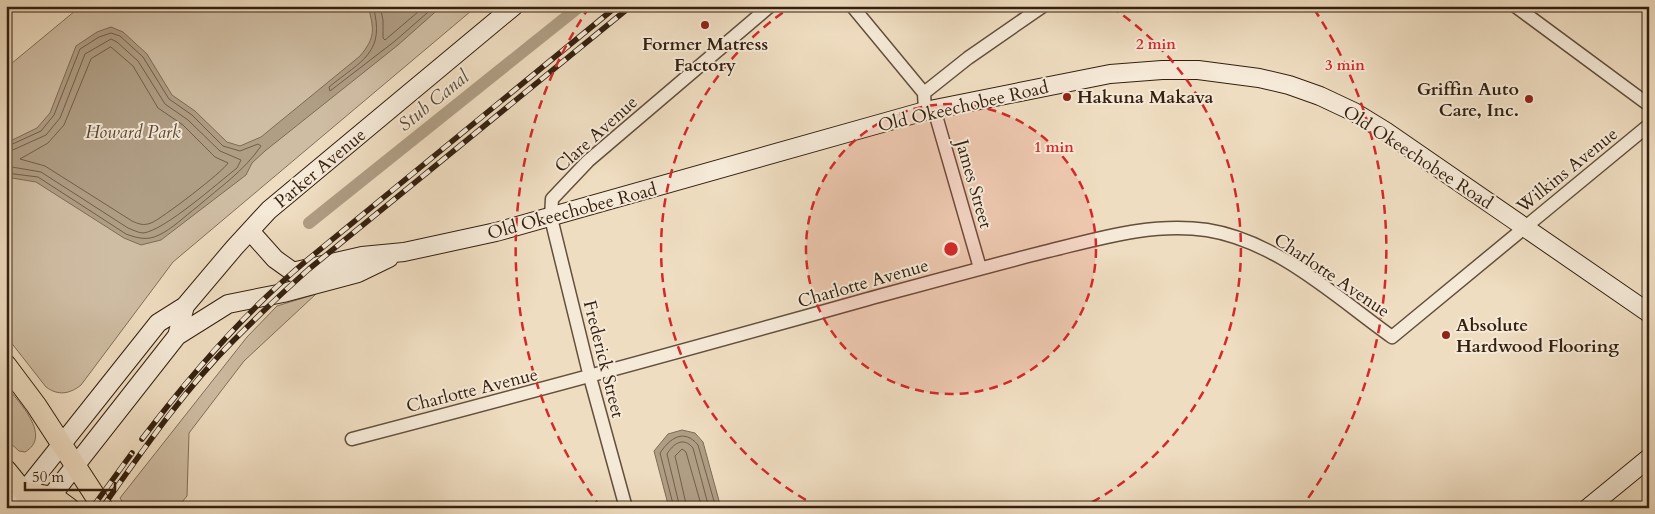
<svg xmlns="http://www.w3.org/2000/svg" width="1655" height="514" font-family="Cardo,serif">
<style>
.green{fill:#cfbda3;stroke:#826e59}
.water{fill:#af9d84;stroke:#7e6b55}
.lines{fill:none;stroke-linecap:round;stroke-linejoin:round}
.shore{stroke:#725e4a;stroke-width:1}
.canal{stroke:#af9d84;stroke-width:12}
.street-casing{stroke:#634f3c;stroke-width:15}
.secondary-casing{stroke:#34200f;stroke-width:20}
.primary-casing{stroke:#34200f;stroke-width:22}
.street{stroke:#f5e9d7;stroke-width:12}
.secondary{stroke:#f5e9d7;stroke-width:18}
.primary{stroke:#efddc1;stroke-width:20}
.rail-casing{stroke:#34200f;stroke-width:5.5}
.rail{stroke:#f5e9d7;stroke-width:4;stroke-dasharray:11;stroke-linecap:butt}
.ring{fill:none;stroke:#d62828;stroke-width:2.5;stroke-dasharray:9 6}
.poi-dot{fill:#8f2418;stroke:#f5e9d7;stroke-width:2}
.labels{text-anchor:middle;stroke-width:4;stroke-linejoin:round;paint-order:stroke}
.poi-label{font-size:18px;font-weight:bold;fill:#34200f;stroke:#f5e9d7;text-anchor:start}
.street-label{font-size:18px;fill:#34200f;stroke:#f5e9d7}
.park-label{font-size:18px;font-style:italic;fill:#5b4734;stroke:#f5e9d7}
.water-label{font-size:19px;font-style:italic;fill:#5f4c38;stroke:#f5e9d7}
.centre{fill:#d62828;stroke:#f5e9d7;stroke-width:2.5}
.ring-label{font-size:15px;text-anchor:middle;font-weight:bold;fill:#d62828;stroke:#f5e9d7;stroke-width:4;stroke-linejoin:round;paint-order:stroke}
</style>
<rect width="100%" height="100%" fill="#efddc1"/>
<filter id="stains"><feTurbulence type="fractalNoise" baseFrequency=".004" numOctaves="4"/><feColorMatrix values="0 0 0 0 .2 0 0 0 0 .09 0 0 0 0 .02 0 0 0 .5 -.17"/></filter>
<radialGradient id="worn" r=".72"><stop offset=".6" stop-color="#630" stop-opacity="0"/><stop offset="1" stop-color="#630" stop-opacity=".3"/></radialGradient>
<!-- green -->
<path class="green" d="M81,6H477L173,262L81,385C70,394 58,396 46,387L6,336V68Z
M316,294L244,361L189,433L187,496L177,508H126L120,498L247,337L277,306Z
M6,386C18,401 53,436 25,452L19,451L6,439Z"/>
<!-- water -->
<path class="water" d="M368,6H442L398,45L265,151L252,163L246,175L161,240L141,245L124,238L36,182L6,177V143L37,128L50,113L76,46L97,32L111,27L123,32L147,54L172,95L195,111L227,142L240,146L261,137L360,56C376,37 374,29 368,6Z
M682,430L695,433L703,442L721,508H669L654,451L668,434Z"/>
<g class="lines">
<!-- shore -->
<path class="shore" d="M373,6C386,53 362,60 329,87L330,91L395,41L435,6
M380,6L383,20V38L385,40L425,6
M111,47L133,66L158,108L183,125L215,157L228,163C224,171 160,220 151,223C143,226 139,224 132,221L45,166L20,159L48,143L64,125L91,59Z
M6,147L41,131L54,115L80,49L99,37L111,33L120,36L143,57L169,99L192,115L223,146L240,151L258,144L261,146C244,171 220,187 197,207C185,216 172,229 159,235C147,241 137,238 126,234L38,177L6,173
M6,153L46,135L60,118L85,54L111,39L117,42L138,61L165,104L188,120L220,151L241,160L237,168C219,182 164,231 143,233C139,233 133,230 128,228L41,172L6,166
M674,508L660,453C670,438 684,428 698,445L716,508
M680,508L667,454C673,444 683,436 693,448L709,508
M687,508L675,456L682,449L686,452L702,508"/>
<!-- canal -->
<path class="canal" d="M309,223L580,6"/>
<defs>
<path id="street" d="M852,6L924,93
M1515,6L1649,105
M934,109L980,268
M925,111L924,93L968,58L1043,6
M352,439C525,394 697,347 868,299C927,283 985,267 1044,252C1098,239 1151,222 1207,230C1277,241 1336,297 1392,337L1649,125
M626,508L590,377L551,218L552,199L588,161L770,6"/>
<path id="secondary" d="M250,231L275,259L303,279
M292,272L362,256L404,252L496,232L925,111L1110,74L1162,70H1198L1259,78L1289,85L1320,96L1354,112L1385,131L1649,313
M177,336L228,304L283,293L358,273L389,258
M11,508L158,323L185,306L234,248L269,210L514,6
M42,508L177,336L185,306
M1588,508L1649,458"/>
<path id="primary" d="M6,365L36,405L103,508
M6,470L32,502
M24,492L54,497L69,508"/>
</defs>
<!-- street casing -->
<use href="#street" class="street-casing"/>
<!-- secondary casing -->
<use href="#secondary" class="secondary-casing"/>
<!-- primary casing -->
<use href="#primary" class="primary-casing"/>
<!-- street -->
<use href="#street" class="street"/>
<!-- secondary -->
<use href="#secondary" class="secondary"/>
<!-- primary -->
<use href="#primary" class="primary"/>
<defs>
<path id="rail" d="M142,439C191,374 244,313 306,261L617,6
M92,508L132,453
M102,508C143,450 184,390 234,340C258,316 283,292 309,269L631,6"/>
</defs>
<!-- rail casing -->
<use href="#rail" class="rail-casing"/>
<!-- rail -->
<use href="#rail" class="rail"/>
</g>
<!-- distance rings -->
<circle cx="951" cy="249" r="145" fill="#d62828" fill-opacity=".12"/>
<g class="ring">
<circle cx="951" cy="249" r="145"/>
<path d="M819 507A290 290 0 0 1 791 7M1111 7A290 290 0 0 1 1083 507"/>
<path d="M601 508A435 435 0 0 1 588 9M1314 9A435 435 0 0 1 1301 508"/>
</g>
<!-- markers -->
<g class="poi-dot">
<circle cx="705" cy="25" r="5"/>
<circle cx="1067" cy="97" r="5"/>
<circle cx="1529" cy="99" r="5"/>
<circle cx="1446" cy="335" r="5"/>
</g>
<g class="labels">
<!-- poi labels -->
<g class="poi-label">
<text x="705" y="50" text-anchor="middle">Former Matress<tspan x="705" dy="21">Factory</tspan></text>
<text x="1519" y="95" text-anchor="end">Griffin Auto<tspan x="1519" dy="21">Care, Inc.</tspan></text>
<text x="1077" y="103">Hakuna Makava</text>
<text x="1456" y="331">Absolute<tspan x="1456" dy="21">Hardwood Flooring</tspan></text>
</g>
<!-- street labels -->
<g class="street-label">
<text transform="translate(963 106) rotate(-13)" y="6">Old Okeechobee Road</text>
<text transform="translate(596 134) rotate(-42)" y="6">Clare Avenue</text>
<text transform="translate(1418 157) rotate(33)" y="6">Old Okeechobee Road</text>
<text transform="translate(320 168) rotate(-40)" y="6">Parker Avenue</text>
<text transform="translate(1567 170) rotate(-39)" y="6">Wilkins Avenue</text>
<text transform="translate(974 184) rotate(74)" y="6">James Street</text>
<text transform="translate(572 211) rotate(-15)" y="6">Old Okeechobee Road</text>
<text transform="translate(1332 275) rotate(34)" y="6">Charlotte Avenue</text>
<text transform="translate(863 283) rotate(-16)" y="6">Charlotte Avenue</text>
<text transform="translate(604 359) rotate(76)" y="6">Frederick Street</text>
<text transform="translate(472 390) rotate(-14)" y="6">Charlotte Avenue</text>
</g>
<!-- park labels -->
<g class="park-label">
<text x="133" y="138">Howard Park</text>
</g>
<!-- water labels -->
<g class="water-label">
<text transform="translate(433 100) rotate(-39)" y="7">Stub Canal</text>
</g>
</g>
<circle cx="951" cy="249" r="8" class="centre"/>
<g class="ring-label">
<text x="1156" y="49">2 min</text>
<text x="1345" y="70">3 min</text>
<text x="1054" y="152">1 min</text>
</g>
<!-- margin -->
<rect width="1655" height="514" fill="none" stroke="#efddc1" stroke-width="25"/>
<rect x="8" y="8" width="1640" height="499" fill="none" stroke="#34200f" stroke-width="2.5"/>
<rect x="12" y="12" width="1630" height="489" fill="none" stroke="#34200f"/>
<!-- scale -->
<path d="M25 482v8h90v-8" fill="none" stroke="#34200f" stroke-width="2.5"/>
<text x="32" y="482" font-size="15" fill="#34200f" stroke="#f5e9d7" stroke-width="4" paint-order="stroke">50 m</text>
<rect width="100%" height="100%" filter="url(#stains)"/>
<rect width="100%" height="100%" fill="url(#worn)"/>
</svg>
